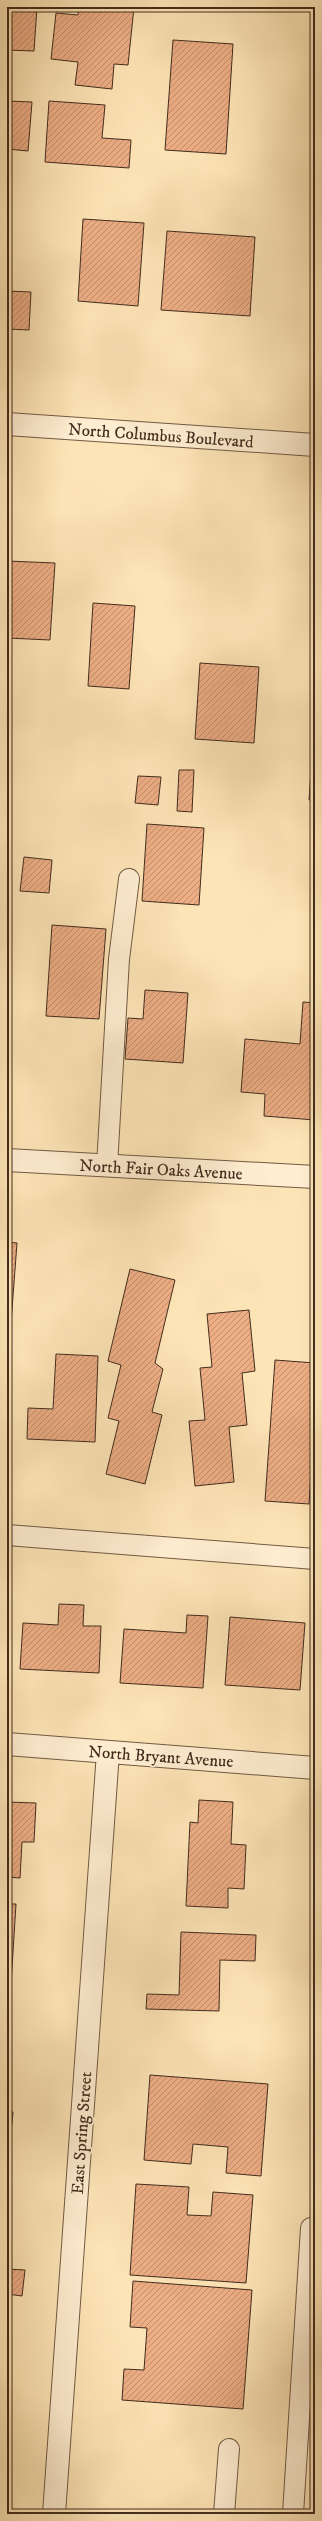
<svg xmlns="http://www.w3.org/2000/svg" width="322" height="2521" font-family="'IM FELL DW Pica',serif">
<style>
.building{fill:url(#building-hatch);stroke:#422c1e}
.lines{fill:none;stroke-linecap:round;stroke-linejoin:round}
.service-casing{stroke:#715a44;stroke-width:22}
.minor-casing{stroke:#715a44;stroke-width:24}
.tertiary-casing{stroke:#715a44;stroke-width:24}
.service{stroke:#feedd0;stroke-width:20}
.minor{stroke:#feedd0;stroke-width:22}
.tertiary{stroke:#feedd0;stroke-width:22}
.labels{text-anchor:middle;stroke-width:3.5;stroke-linejoin:round;paint-order:stroke}
.street-label{font-size:17px;fill:#422c1e;stroke:#feedd0}
</style>
<defs>
<pattern id="building-hatch" width="6" height="6" patternUnits="userSpaceOnUse"><rect width="6" height="6" fill="#edad85"/><path d="M-1 1l2-2M0 6l6-6M5 7l2-2" fill="none" stroke="#c28d6c"/></pattern>
</defs>
<rect width="100%" height="100%" fill="#fde4b6"/>
<filter id="stains"><feTurbulence type="fractalNoise" baseFrequency=".005" numOctaves="4"/><feColorMatrix values="0 0 0 0 .2 0 0 0 0 .09 0 0 0 0 .02 0 0 0 .5 -.17"/></filter>
<radialGradient id="worn" r=".72"><stop offset=".6" stop-color="#630" stop-opacity="0"/><stop offset="1" stop-color="#630" stop-opacity=".3"/></radialGradient>
<!-- building -->
<path class="building" d="M7,7H37L34,51L7,50Z
M79,7H134L128,65L114,64L112,89L75,85L78,62L51,59L56,13L78,15Z
M173,40L233,44L226,154L165,150Z
M7,101L32,102L28,151L7,149Z
M49,101L105,105L102,138L131,140L129,168L45,162Z
M83,219L144,223L138,306L78,301Z
M167,231L255,237L250,316L161,310Z
M7,236H11L7,288Z
M7,291L31,292L29,330L7,329Z
M7,561L55,563L50,640L7,638Z
M93,603L135,606L129,689L88,686Z
M200,663L259,667L254,743L195,739Z
M315,712V800H309Z
M7,758H10L7,785Z
M179,770H194L192,812L177,811Z
M138,776L161,777L158,805L135,803Z
M147,824L204,828L199,905L142,901Z
M24,857L52,860L49,893L20,891Z
M52,925L106,929L99,1019L46,1016Z
M145,990L188,993L183,1063L125,1059L128,1018L143,1019Z
M303,1002L315,1003V1120L264,1116L265,1094L241,1092L245,1039L300,1044Z
M7,1242L17,1243L7,1376Z
M130,1269L175,1280L155,1363L163,1369L152,1412L162,1415L145,1484L106,1474L119,1421L108,1418L121,1365L108,1361Z
M249,1310L255,1371L242,1373L247,1425L229,1427L234,1482L195,1486L189,1421L205,1420L200,1368L212,1367L207,1314Z
M56,1354L98,1356L95,1442L27,1439L28,1408L53,1409Z
M275,1360L315,1363V1414L309,1504L265,1501Z
M59,1604L84,1605L83,1626H101L99,1673L20,1669L23,1623L58,1625Z
M187,1615L208,1616L203,1688L120,1683L124,1629L186,1633Z
M230,1617L305,1623L300,1690L225,1685Z
M199,1800L233,1802L231,1844L246,1845L244,1889L228,1888V1908L186,1906L190,1822L198,1823Z
M7,1802L36,1803L34,1842H22L20,1878L7,1877Z
M7,1904H16L11,1984H7Z
M181,1932L256,1935L255,1961L220,1960L219,2011L146,2009L147,1994L179,1995Z
M7,2008H10L7,2053Z
M150,2075L268,2084L261,2176L226,2173L228,2147L193,2144L191,2164L144,2160Z
M7,2111L13,2112L7,2174Z
M136,2184L189,2187L187,2215L211,2216L213,2192L253,2195L246,2283L130,2275Z
M7,2269L25,2270L22,2296L7,2294Z
M133,2281L252,2290L243,2409L122,2400L124,2369L144,2370L147,2328L130,2327Z"/>
<g class="lines">
<defs>
<path id="service" d="M107,1166L119,959L129,879
M7,1535L315,1559
M224,2514L229,2449
M293,2514L311,2228H315"/>
<path id="minor" d="M7,1160L315,1177
M7,1744L315,1768
M54,2514L108,1752"/>
<path id="tertiary" d="M7,424L315,445"/>
</defs>
<!-- service casing -->
<use href="#service" class="service-casing"/>
<!-- minor casing -->
<use href="#minor" class="minor-casing"/>
<!-- tertiary casing -->
<use href="#tertiary" class="tertiary-casing"/>
<!-- service -->
<use href="#service" class="service"/>
<!-- minor -->
<use href="#minor" class="minor"/>
<!-- tertiary -->
<use href="#tertiary" class="tertiary"/>
</g>
<g class="labels">
<!-- street labels -->
<g class="street-label">
<text transform="translate(161 435) rotate(4)" y="6">North Columbus Boulevard</text>
<text transform="translate(161 1169) rotate(3)" y="6">North Fair Oaks Avenue</text>
<text transform="translate(161 1756) rotate(4)" y="6">North Bryant Avenue</text>
<text transform="translate(81 2133) rotate(-86)" y="6">East Spring Street</text>
</g>
</g>
<!-- margin -->
<rect width="322" height="2521" fill="none" stroke="#fde4b6" stroke-width="24"/>
<rect x="8" y="8" width="306" height="2505" fill="none" stroke="#422c1e" stroke-width="2"/>
<rect x="12" y="12" width="298" height="2497" fill="none" stroke="#422c1e"/>
<rect width="100%" height="100%" filter="url(#stains)"/>
<rect width="100%" height="100%" fill="url(#worn)"/>
</svg>
